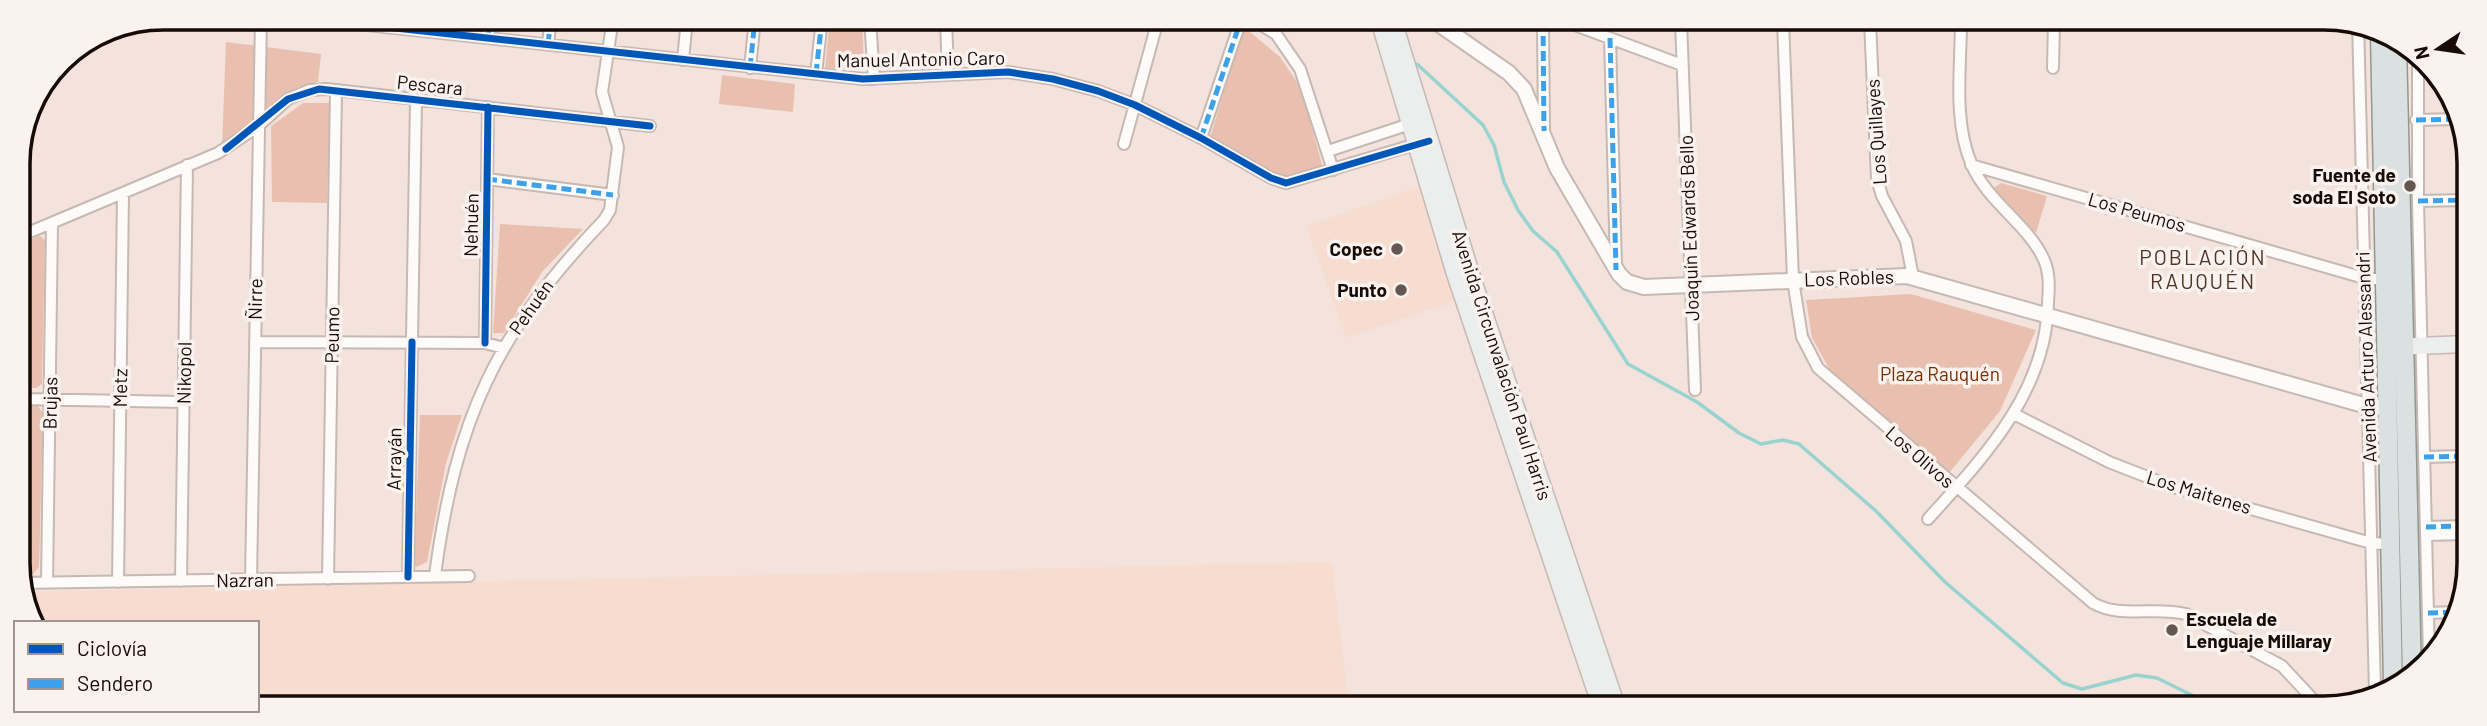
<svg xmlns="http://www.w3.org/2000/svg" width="2487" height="726" font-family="Barlow,sans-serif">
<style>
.built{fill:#f7dcd0}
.green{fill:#e9c0af}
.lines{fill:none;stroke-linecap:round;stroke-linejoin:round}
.stream{stroke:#98d3d0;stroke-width:3.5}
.minor-casing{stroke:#c6b8b2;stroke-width:14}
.tertiary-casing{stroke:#c6b8b2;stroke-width:18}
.secondary-casing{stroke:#c6b8b2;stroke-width:19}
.primary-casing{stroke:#919793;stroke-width:21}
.minor{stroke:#fdfbfa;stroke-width:10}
.tertiary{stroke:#fdfbfa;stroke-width:14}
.secondary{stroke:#eceeed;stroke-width:16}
.primary{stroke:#dbe1e0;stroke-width:18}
.quiet{stroke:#3da1e9;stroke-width:5;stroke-dasharray:10 5;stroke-linecap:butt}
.cycleway-casing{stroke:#f9f2ee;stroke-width:11}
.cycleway{stroke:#0057b8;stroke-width:7}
.poi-dot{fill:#645751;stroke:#f9f2ee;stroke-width:2.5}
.labels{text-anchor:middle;stroke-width:7;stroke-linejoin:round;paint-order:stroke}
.street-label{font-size:19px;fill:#170b06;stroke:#f9f2ee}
.poi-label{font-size:19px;font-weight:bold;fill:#170b06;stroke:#f9f2ee;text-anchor:end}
.park-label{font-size:19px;fill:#792e00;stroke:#f9f2ee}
.neighbourhood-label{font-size:21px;letter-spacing:2px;fill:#513426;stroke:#f9f2ee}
.rim{fill:none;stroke:#170b06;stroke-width:3.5}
</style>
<rect width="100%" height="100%" fill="#f4e3dc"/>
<!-- built -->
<path class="built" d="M1421,186L1458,300L1346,338L1306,226Z
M1332,562L1349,706L257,704V623H37L21,592Z"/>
<!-- green -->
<path class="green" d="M830,19H862L864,63L860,70L825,68Z
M1244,27L1280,57L1301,88L1324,172L1288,182L1210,137Z
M226,42L321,54L318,82L298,87L222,146Z
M722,75L795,84L793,112L719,104Z
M303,103H330L327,203L272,202L271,126Z
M2001,183L2047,196L2036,233L1995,195V187Z
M500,224L583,229L542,272L504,333H493Z
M40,236L45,240L42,384L36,388H19L18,245Z
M1911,294L2036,330L2000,411L1949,473L1830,370L1812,338L1806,300Z
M19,404L37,405L43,413L39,567L33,574L20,575Z
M420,415H462L446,463L427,562L416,567L414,564Z"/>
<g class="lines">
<!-- stream -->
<path class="stream" d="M1417,64L1483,125L1494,145L1504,182L1518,210L1533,231L1557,252L1628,364L1697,402L1739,433L1761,444L1783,440L1799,444L1876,511L1945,582L2063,683L2082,689L2136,675L2157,678L2218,708"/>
<defs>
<path id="minor" d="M303,18L863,79L1008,72L1053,79L1098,91L1135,105L1201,138L1271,178L1286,183L1420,143
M870,19L874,79
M946,19L948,75
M1253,20L1276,34L1300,69L1333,170
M1543,21L1544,131
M1564,21L1682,65
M1681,21L1695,390
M1783,21L1793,280L1802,337L1818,368L2093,603C2121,619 2155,606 2186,614L2282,666L2321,708
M1870,21L1877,179L1882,196L1906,241L1913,277
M2358,22L2375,691
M488,38L490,18
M1610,38L1616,266
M548,44L551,18
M2418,55V201L2429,657
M683,60L687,19
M750,68L755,19
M2053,68L2054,22
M816,74L822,19
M2416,120L2458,119
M1201,138L1241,20
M1124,144L1158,20
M1328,151L1416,122
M1971,165L2364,278L2385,280
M487,179L613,195
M2418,201L2466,200
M18,237L218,153L257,127L288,99L310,90L327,89L650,126
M255,342L485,343L504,348
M485,343L488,107
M19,399L184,402
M2014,414L2109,462L2173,487L2371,543L2393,544
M2424,457L2465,456
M1928,519C1984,457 2047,391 2048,302C2049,289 2050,273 2044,260C2029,225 1986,201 1971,163C1953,120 1961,67 1961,21
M2426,527L2465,526
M2426,535L2465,534
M435,575C456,419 495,334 604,220L610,210L618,147L602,92L613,18
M408,577L416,100
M328,579L336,91
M251,580L261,18
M181,581L187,165
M118,582L123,193
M20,583L469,576
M47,583L52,224
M2428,613L2457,612"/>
<path id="tertiary" d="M1433,20L1509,73L1524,89L1557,168L1619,274L1627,282L1644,287L1907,276L2367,406L2388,408"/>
<path id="secondary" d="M1379,20L1455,274L1601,707
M1393,20L1473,280L1617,707
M2391,347L2466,344"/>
<path id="primary" d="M2380,33L2393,684
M2397,43L2412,676"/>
</defs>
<!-- minor casing -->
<use href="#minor" class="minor-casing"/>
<!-- tertiary casing -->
<use href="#tertiary" class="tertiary-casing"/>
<!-- secondary casing -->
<use href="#secondary" class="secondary-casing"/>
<!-- primary casing -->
<use href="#primary" class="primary-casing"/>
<!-- minor -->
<use href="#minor" class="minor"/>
<!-- tertiary -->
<use href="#tertiary" class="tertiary"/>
<!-- secondary -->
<use href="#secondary" class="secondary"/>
<!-- primary -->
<use href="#primary" class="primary"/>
<!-- quiet -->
<path class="quiet" d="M1543,21L1544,131
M488,38L490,18
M1610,38L1616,270
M548,44L551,18
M750,68L755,19
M816,74L822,19
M2416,120L2458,119
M1201,138L1241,20
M487,179L613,195
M2418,201L2466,200
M2424,457L2465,456
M2426,527L2465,526
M2428,613L2457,612"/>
<defs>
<path id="cycleway" d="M303,18L863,79L1008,72L1053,79L1098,91L1135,105L1201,138L1271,178L1286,183L1429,141
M226,149L288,99L319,89L650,126
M485,343L488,107
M408,577L412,342"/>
</defs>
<!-- cycleway casing -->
<use href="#cycleway" class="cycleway-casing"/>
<!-- cycleway -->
<use href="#cycleway" class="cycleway"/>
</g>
<!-- markers -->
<g class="poi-dot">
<circle cx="2410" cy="186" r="7"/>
<circle cx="1397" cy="249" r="7"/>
<circle cx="1401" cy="290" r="7"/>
<circle cx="2172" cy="630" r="7"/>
</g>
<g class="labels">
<!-- street labels -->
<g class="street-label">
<text transform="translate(921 59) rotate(-1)" y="7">Manuel Antonio Caro</text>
<text transform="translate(430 85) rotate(6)" y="7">Pescara</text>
<text transform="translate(1876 132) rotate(-94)" y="7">Los Quillayes</text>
<text transform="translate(2137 212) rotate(16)" y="7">Los Peumos</text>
<text transform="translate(471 225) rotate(-89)" y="7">Nehuén</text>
<text transform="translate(1689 228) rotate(-92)" y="7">Joaquín Edwards Bello</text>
<text transform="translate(1849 278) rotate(-2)" y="7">Los Robles</text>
<text transform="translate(255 299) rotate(-89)" y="7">Ñirre</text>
<text transform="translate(531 307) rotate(-55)" y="7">Pehuén</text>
<text transform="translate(332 335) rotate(-89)" y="7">Peumo</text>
<text transform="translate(2366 357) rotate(-92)" y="7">Avenida Arturo Alessandri</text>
<text transform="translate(1502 365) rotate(72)" y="7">Avenida Circunvalación Paul Harris</text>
<text transform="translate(184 373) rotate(-89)" y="7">Nikopol</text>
<text transform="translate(120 388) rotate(-89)" y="7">Metz</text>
<text transform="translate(50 403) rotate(-89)" y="7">Brujas</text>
<text transform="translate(1920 457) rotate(41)" y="7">Los Olivos</text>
<text transform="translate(394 459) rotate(-89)" y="7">Arrayán</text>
<text transform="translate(2199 492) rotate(17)" y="7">Los Maitenes</text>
<text transform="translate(245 580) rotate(-1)" y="7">Nazran</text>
</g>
<!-- poi labels -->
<g class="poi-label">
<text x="2396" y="182">Fuente de<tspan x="2396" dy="22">soda El Soto</tspan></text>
<text x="1383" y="256">Copec</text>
<text x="1387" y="297">Punto</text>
<text x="2186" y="626" text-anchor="start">Escuela de<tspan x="2186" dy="22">Lenguaje Millaray</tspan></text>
</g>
<!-- park labels -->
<g class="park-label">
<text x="1940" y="381">Plaza Rauquén</text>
</g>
<!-- neighbourhood labels -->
<g class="neighbourhood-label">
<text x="2203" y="265">POBLACIÓN<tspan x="2203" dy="24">RAUQUÉN</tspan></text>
</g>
</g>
<!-- crop -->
<path d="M0 0H2487V726H0ZM163 30H2324A133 133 0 0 1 2457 163V563A133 133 0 0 1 2324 696H163A133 133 0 0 1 30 563V163A133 133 0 0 1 163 30Z" fill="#f9f2ee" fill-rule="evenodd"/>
<path class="rim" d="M163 30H2324A133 133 0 0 1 2457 163V563A133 133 0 0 1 2324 696H163A133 133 0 0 1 30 563V163A133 133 0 0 1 163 30Z"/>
<!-- legend -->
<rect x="14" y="621" width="245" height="91" fill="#f9f2ee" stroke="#9f9691" stroke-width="2"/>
<rect x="28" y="644" width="35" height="10" fill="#0057b8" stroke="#9f9691" stroke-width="2"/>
<text x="77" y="656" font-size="21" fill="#170b06">Ciclovía</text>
<rect x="28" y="679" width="35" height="10" fill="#3da1e9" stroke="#9f9691" stroke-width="2"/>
<text x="77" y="691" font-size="21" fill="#170b06">Sendero</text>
<!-- north arrow -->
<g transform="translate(2438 49) rotate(257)" stroke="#f9f2ee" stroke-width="5" paint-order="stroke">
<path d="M0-5L12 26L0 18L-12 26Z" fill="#170b06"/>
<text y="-10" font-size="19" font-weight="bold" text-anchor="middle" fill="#170b06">N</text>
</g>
</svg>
